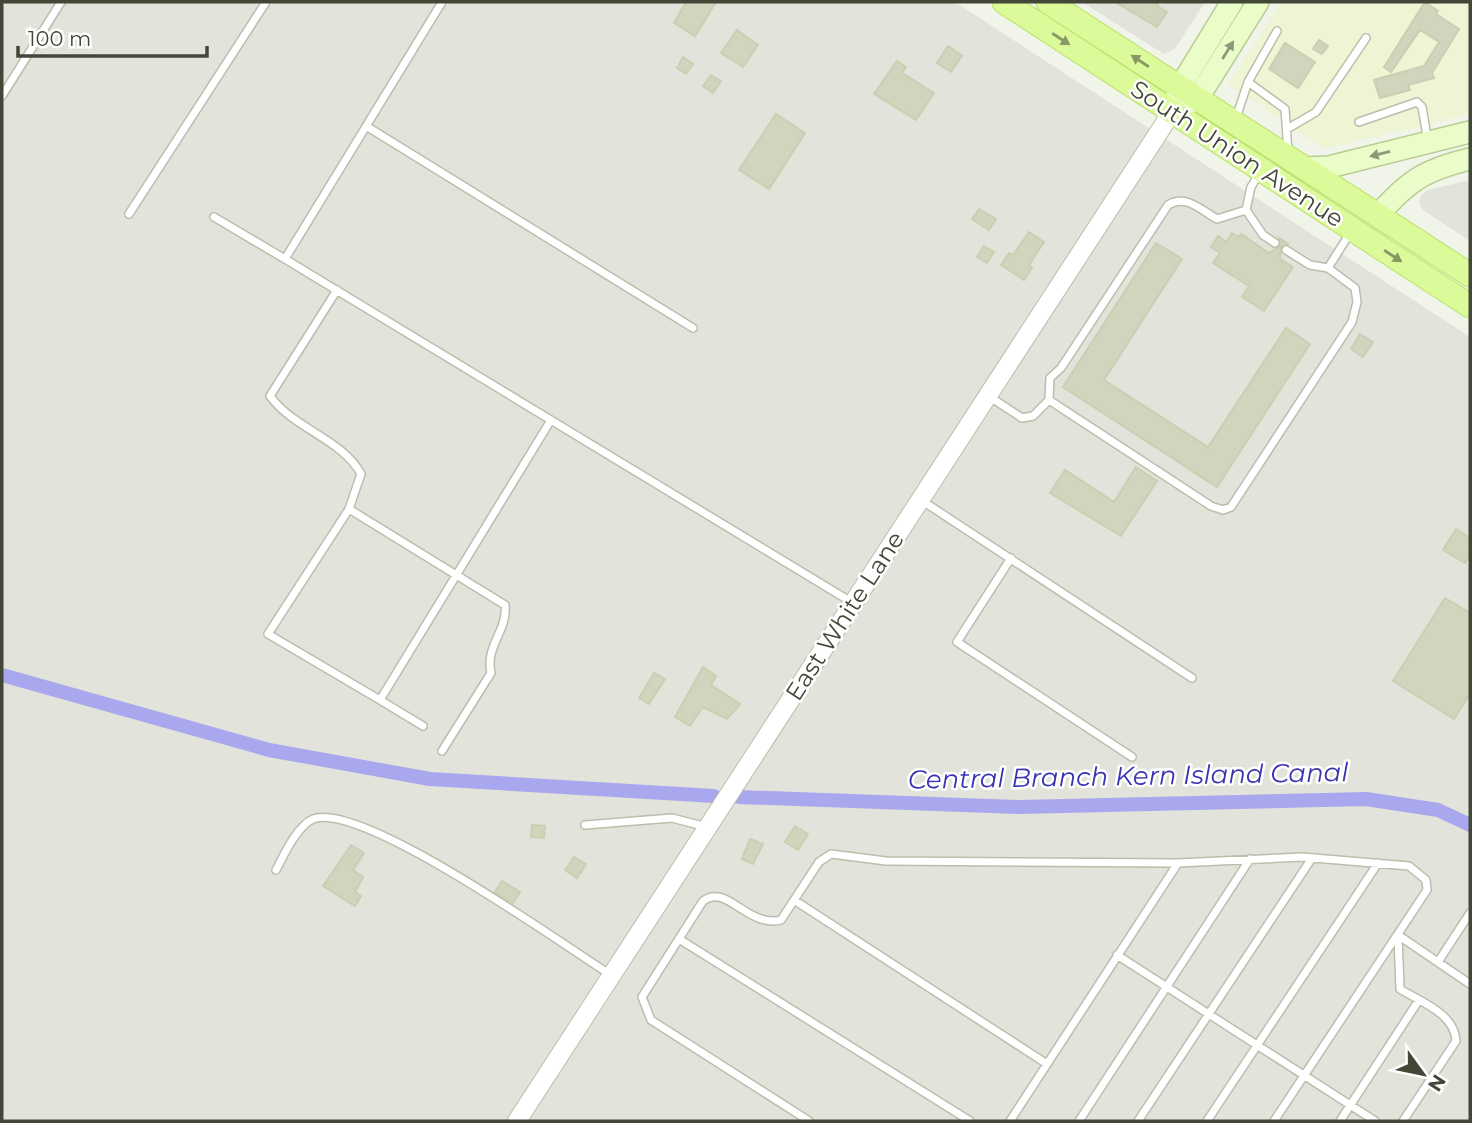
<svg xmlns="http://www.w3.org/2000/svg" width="1472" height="1123" font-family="Montserrat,sans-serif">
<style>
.commercial{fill:#eef5d4}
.industrial{fill:#e2e3da}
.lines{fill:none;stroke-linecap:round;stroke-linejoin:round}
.canal{stroke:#a9a7ee;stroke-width:14}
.building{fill:#d0d5be;stroke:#c9d0b2;stroke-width:2}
.service-casing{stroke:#b9bfab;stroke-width:10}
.tertiary-casing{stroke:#b9bfab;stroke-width:20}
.secondary-casing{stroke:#b9cc95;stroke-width:24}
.primary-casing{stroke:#bbe16a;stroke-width:25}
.service{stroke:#fff;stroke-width:7}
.tertiary{stroke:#fff;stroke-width:18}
.secondary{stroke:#eafdc9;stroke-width:21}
.primary{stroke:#dbfb9a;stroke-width:23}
.oneway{fill:#879864}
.oneway2{fill:#8e9979}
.labels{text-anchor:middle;stroke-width:5;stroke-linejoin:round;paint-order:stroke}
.street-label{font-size:24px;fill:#434737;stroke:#fff}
.water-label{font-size:26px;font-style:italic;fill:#3833b1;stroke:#fff}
</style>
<rect width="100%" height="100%" fill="#f0f4e9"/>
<!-- commercial -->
<path class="commercial" d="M1281,2H1470V114L1325,149L1228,84Z"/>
<!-- industrial -->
<path class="industrial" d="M2,2H955L1470,337V1121H2Z
M1082,2H1205L1175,49L1164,54Z
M1470,180V241L1423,210L1419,203L1421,195L1428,190Z"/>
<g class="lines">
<!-- canal -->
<path class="canal" d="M2,675L269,750L430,779L714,796
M739,797L1019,807L1366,799L1438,810L1470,825"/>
</g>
<!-- building -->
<path class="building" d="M686,2H716L695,36L674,23Z
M1115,2H1159L1157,6L1167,12L1157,27Z
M1425,2L1438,11L1436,14L1459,29L1432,73L1434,78L1408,85L1410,90L1380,98L1374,80L1424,66L1439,42L1420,30L1391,72L1384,67Z
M737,30L758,45L743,67L721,53Z
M1319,40L1328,46L1322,54L1313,49Z
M1285,43L1315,62L1298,88L1269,69Z
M948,46L962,56L951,72L937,63Z
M683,57L693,64L686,74L677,68Z
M897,61L906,67L902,73L934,93L916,120L874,94Z
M711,75L721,81L713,93L703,86Z
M776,114L805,133L769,189L739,170Z
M979,209L996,219L989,230L972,219Z
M1029,232L1044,242L1029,265L1032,268L1024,280L1001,265L1009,253L1013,255Z
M1232,233L1239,237L1241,234L1269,253L1280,246L1279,238L1288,244L1281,247L1280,259L1293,267L1264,311L1242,297L1249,286L1213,263L1220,253L1211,247L1218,236L1226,242Z
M1156,243L1182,259L1104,380L1208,447L1286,328L1310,344L1217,487L1063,387Z
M984,246L994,252L987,263L977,257Z
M1360,334L1373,342L1363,357L1351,349Z
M1136,467L1157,481L1121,536L1050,493L1065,470L1114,502Z
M1456,529L1470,538V555L1465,563L1443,550Z
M1445,598L1470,613V694L1454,719L1393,681Z
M703,667L716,676L711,685L740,704L727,719L703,707L690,726L675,717Z
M654,673L665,679L649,704L639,698Z
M532,825L545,826L544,838L531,837Z
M795,826L808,834L798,850L785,842Z
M750,839L763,844L753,864L742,859Z
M351,845L364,853L353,870L363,877L355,892L361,896L355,906L323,886Z
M574,857L586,864L577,878L565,870Z
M502,881L520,892L513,903L495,892Z"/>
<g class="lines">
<defs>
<path id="service" d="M442,2L285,259L853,603
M1248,82L1277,31
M2,96L61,2
M1236,118L1248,82L1285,109L1288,152
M1359,122L1417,102L1422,107L1428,142
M366,126L693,328
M1287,129L1316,112L1366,38
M1259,174L1251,187L1246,210L1263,235L1275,243
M1246,210L1217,219C1201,210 1186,194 1168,205L1061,368L1050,378L1049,400L1211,506L1223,510L1231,507L1352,322L1357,302L1355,288L1328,268L1310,265L1286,250
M129,214L266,2
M214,217L285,259
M1328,268L1350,233
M337,290L270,396C294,429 342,439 361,474L349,509L268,634L380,700L551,420
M990,397L1022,418L1033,416L1049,400
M921,500L1192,678
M349,509L505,605C508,631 485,645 491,673L442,751
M1011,558L957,642L1132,757
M380,700L423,726
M585,825L672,818L707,827
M276,870C284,855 297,826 313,819C362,801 562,944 611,975
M794,900L1047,1064
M1398,935L1470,984
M1398,936L1400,989C1421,1002 1455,1014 1456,1041L1403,1121
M679,939L970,1121
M1117,955L1375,1121
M1438,962L1470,913
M809,1121L651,1020L642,997L703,901C727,883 747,928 781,920L819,862L831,854L886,861L1178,863
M1010,1121L1178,863L1302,857L1409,866L1426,880L1427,890L1274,1121
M1079,1121L1250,859
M1138,1121L1312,858
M1207,1121L1378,863
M1340,1121L1419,1000"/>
<path id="tertiary" d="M517,1121L1172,112"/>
<path id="secondary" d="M1175,103L1180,87L1232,2
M1172,112L1198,98L1258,2
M1306,168L1329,167L1470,132
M1378,215C1409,180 1425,170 1470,159"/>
<path id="primary" d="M1004,2L1470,306
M1048,2L1470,275"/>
</defs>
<!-- service casing -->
<use href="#service" class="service-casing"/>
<!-- tertiary casing -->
<use href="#tertiary" class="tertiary-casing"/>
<!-- secondary casing -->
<use href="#secondary" class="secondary-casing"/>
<!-- primary casing -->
<use href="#primary" class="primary-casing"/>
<!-- service -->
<use href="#service" class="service"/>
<!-- tertiary -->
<use href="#tertiary" class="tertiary"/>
<!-- secondary -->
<use href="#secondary" class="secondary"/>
<!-- primary -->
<use href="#primary" class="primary"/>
</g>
<!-- one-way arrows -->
<defs><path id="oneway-solid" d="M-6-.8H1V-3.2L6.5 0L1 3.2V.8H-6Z" transform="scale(1.75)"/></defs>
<g class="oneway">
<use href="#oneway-solid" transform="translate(1061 39) rotate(33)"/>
<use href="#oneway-solid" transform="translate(1140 61) rotate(-147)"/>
<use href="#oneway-solid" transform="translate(1393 256) rotate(33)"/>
</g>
<g class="oneway2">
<use href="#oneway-solid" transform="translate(1228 50) rotate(-58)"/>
<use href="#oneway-solid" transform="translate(1380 154) rotate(166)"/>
</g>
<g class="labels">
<!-- street labels -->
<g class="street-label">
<text transform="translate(1237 154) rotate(33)" y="8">South Union Avenue</text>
<text transform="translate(845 616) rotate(-57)" y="8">East White Lane</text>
</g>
<!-- water labels -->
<g class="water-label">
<text transform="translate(1128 776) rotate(-1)" y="9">Central Branch Kern Island Canal</text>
</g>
</g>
<!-- border -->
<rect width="1472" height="1123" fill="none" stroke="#434737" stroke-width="7"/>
<!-- north arrow -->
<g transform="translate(1423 1074) rotate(123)" stroke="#ffffff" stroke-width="5" paint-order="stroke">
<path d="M0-5L12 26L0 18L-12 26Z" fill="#434737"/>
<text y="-10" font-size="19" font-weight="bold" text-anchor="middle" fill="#434737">N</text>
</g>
<!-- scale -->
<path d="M18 46v10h189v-10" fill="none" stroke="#434737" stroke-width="3.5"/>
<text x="28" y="46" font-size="21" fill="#434737" stroke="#ffffff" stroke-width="5" paint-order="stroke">100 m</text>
</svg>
